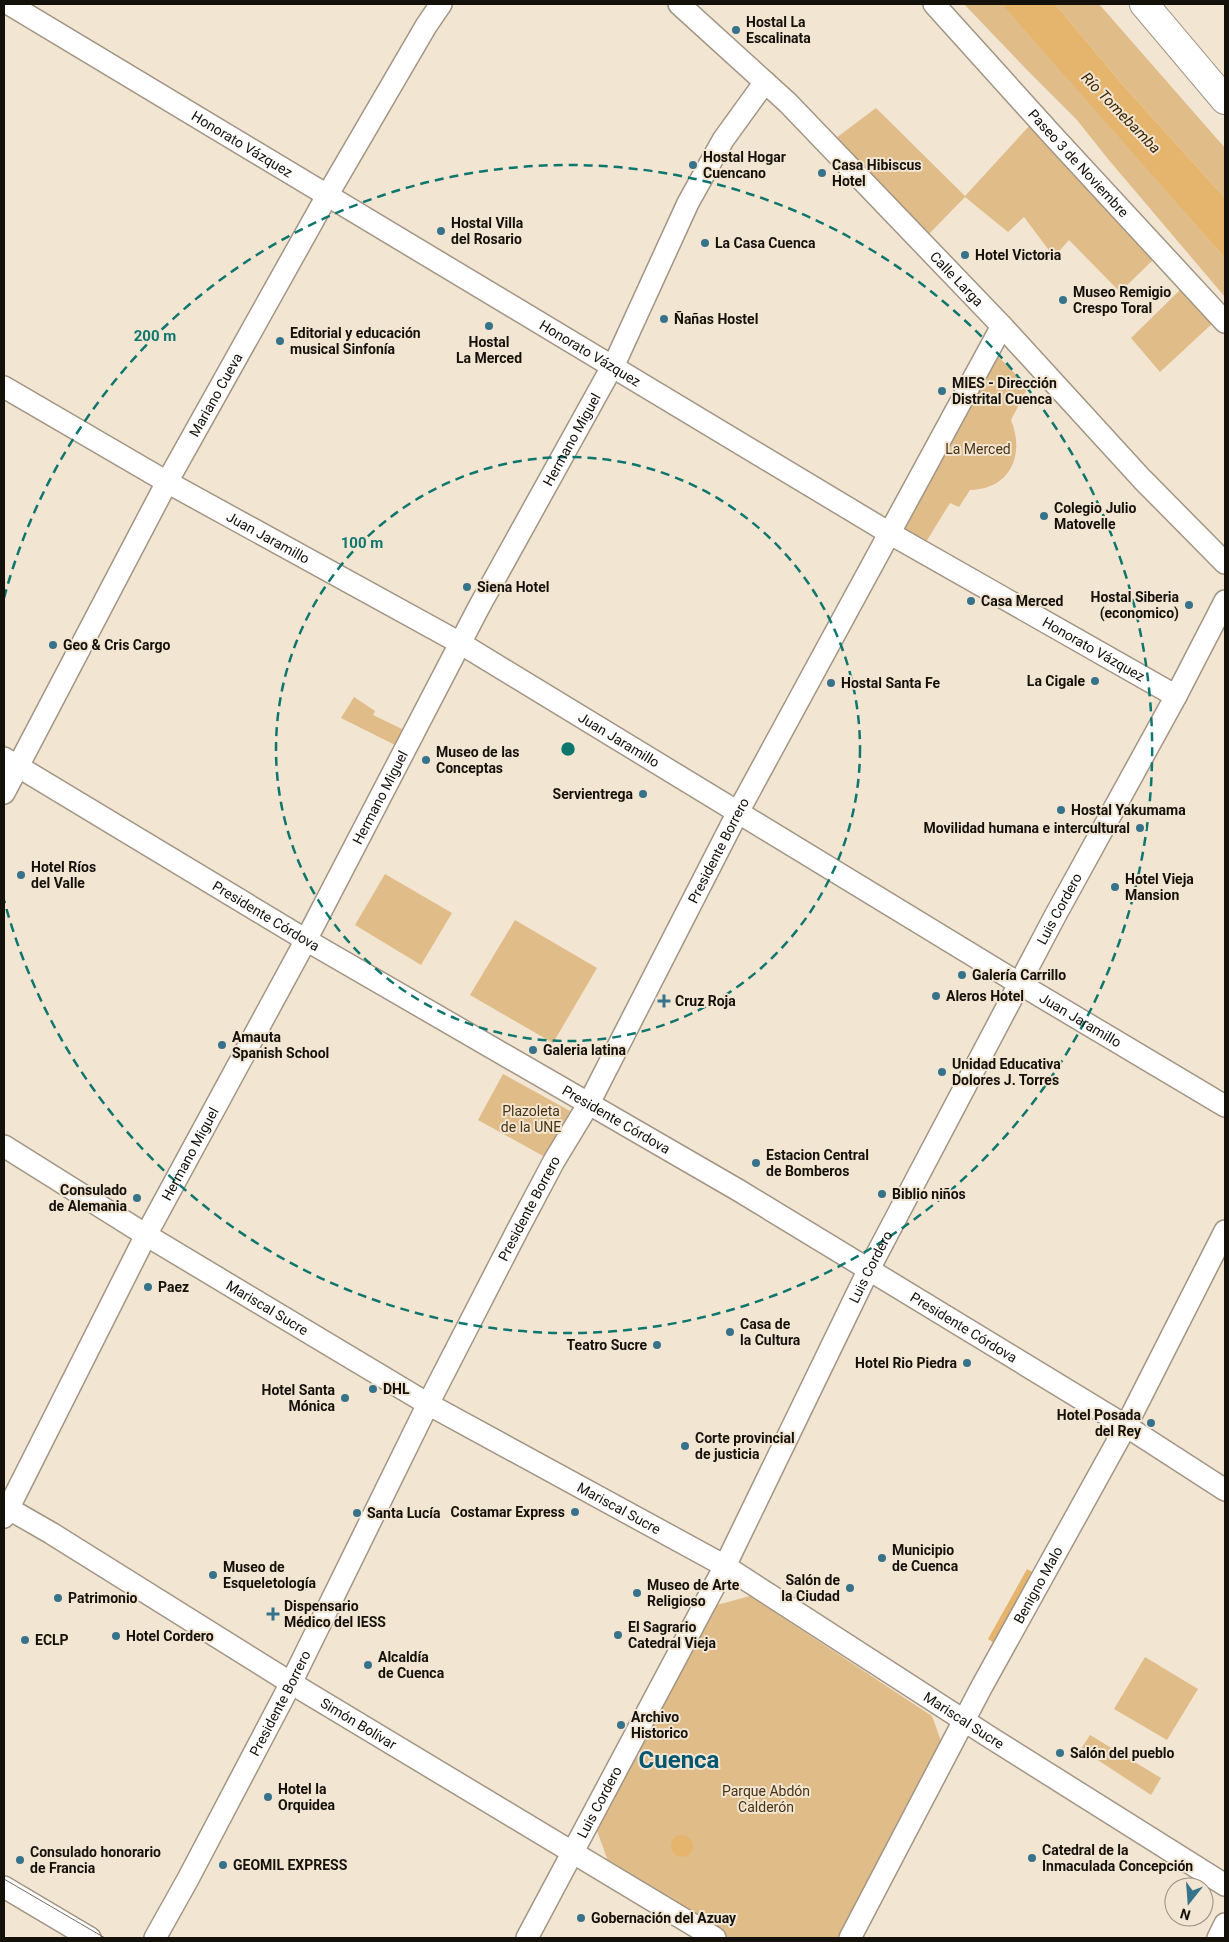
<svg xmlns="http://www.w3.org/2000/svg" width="1229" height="1942" font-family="Roboto,sans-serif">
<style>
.green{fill:#e0bc89}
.water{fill:#e6b56d}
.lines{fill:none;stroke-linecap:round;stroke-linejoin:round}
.minor-casing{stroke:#a29584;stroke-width:24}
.major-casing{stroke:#a29584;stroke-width:30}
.minor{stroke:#fff;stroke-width:21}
.major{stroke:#fff;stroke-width:28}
.tram{stroke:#756d61;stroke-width:1}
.ring{fill:none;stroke:#0f766e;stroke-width:2.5;stroke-dasharray:9 6}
.poi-dot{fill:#367289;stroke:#f2e5d2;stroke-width:2}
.labels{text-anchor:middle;stroke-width:4;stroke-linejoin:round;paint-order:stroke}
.poi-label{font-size:14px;font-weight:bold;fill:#14100a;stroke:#f2e5d2;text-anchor:start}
.street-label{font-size:14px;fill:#14100a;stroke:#f2e5d2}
.park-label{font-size:14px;fill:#473213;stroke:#f2e5d2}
.water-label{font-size:15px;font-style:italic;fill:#3a2706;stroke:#f2e5d2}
.town-label{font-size:24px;font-weight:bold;fill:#02566f;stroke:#f2e5d2}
.centre{fill:#0f766e;stroke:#f2e5d2;stroke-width:2.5}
.ring-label{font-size:15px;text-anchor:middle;font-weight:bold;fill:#0f766e;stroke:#f2e5d2;stroke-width:4;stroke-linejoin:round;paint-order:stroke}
</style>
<rect width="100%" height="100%" fill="#f2e5d2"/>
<!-- green -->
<path class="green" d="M964,4H1002L1015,17L1225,258V297L1108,159L1077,120L1028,71Z
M1055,4H1099L1225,148V198L1121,83Z
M876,108L965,196L1031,124L1070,172L1102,202L1154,259L1120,292L1069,240L1054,257L1024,217L1008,232L965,197L928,235L836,138Z
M1182,288L1214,322L1160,372L1131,338Z
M990,348L1028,387L1011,420C1025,454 1011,489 970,490L959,507L950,503L926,542L895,525Z
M354,697L375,711L373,715L402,729L395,745L341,718Z
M385,874L452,913L421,965L355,925Z
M515,920L597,968L553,1043L470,995Z
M503,1074L570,1111L545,1157L478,1120Z
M750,1596L932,1716L945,1752L847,1938H729L609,1864L596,1828L713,1606Z
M1145,1657L1198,1689L1167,1740L1114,1709Z
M1090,1735L1161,1778L1151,1795L1081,1749Z"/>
<!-- water -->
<path class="water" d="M1002,4H1055L1121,83L1225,198V258Z
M1027,1569L1034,1573L994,1643L988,1639Z
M671 1846a11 11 0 1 1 22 0a11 11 0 1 1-22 0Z"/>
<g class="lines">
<defs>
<g id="minor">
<path id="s1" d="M9,4L891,534L1176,696"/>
<path id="s2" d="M679,4L788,103L1002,326L1142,479L1225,563"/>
<path id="s3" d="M934,4L1055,138L1225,322"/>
<path id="s4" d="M4,387L167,482L460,643L1020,984L1225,1106"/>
<path id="s5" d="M4,758L306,940L738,1190L1126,1426L1225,1490"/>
<path id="s6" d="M4,793L167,482L328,194L426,26L441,4"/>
<path id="s7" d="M4,1146L146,1235L428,1404L725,1566L988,1736L1225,1885"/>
<path id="s8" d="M4,1506L51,1533L291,1683L715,1938"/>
<path id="s9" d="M4,1517L146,1235L306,940L479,607L618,356L688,203L723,140L765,82"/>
<path d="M4,1887L90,1938"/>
<path id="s10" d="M155,1938L188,1879L291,1683L428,1404L518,1229L554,1161L588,1105L738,812L1002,326"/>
<path id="s11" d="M527,1938L725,1566L869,1269L1055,916L1176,696L1225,601"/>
<path id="s12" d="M850,1938L981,1688L1126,1426L1225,1231"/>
<path d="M1218,1938L1225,1924"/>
</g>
<path id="major" d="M1144,4L1225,100"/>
</defs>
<!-- minor casing -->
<use href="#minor" class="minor-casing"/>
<!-- major casing -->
<use href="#major" class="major-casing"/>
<!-- minor -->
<use href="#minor" class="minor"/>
<!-- major -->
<use href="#major" class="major"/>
<!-- tram -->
<path class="tram" d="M4,1879L105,1938"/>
</g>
<!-- distance rings -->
<g class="ring">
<circle cx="568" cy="749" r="292"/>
<path d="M4 598A584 584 0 1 1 4 900"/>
</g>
<!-- markers -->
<g class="poi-dot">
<circle cx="736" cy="30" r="5"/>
<circle cx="693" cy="165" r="5"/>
<circle cx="822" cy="173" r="5"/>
<circle cx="441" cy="231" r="5"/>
<circle cx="705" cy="243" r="5"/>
<circle cx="965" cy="255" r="5"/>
<circle cx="1063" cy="300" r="5"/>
<circle cx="664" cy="319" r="5"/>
<circle cx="489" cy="326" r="5"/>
<circle cx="280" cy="341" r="5"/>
<circle cx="942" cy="391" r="5"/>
<circle cx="1044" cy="516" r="5"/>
<circle cx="467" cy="587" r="5"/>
<circle cx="971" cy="601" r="5"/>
<circle cx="1189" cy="605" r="5"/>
<circle cx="53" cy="645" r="5"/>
<circle cx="1095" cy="681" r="5"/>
<circle cx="831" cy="683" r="5"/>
<circle cx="426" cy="760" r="5"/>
<circle cx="643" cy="794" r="5"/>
<circle cx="1061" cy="810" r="5"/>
<circle cx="1140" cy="828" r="5"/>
<circle cx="21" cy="875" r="5"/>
<circle cx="1115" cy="887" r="5"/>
<circle cx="962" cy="975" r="5"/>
<circle cx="936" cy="996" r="5"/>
<path d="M661.5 993.5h5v5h5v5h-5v5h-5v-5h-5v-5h5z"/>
<circle cx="222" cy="1045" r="5"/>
<circle cx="533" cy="1050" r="5"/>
<circle cx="942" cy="1072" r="5"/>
<circle cx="756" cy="1163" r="5"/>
<circle cx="882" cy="1194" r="5"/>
<circle cx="137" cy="1198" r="5"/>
<circle cx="148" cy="1287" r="5"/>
<circle cx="730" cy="1332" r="5"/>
<circle cx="657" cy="1345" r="5"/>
<circle cx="967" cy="1363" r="5"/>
<circle cx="373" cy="1389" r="5"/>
<circle cx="345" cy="1398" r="5"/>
<circle cx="1151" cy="1423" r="5"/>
<circle cx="685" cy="1446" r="5"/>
<circle cx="575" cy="1512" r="5"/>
<circle cx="357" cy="1513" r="5"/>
<circle cx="882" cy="1558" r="5"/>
<circle cx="213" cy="1575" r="5"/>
<circle cx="850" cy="1588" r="5"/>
<circle cx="637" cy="1593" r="5"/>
<circle cx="58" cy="1598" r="5"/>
<path d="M270.5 1606.5h5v5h5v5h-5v5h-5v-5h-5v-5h5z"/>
<circle cx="618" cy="1635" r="5"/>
<circle cx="116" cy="1636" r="5"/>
<circle cx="25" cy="1640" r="5"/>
<circle cx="368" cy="1665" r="5"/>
<circle cx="621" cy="1725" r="5"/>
<circle cx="1060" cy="1753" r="5"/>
<circle cx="268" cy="1797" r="5"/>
<circle cx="1032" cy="1858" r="5"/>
<circle cx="20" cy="1860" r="5"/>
<circle cx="223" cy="1865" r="5"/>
<circle cx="581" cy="1918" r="5"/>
</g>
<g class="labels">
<!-- poi labels -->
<g class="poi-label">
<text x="746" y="27">Hostal La<tspan x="746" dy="16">Escalinata</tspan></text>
<text x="703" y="162">Hostal Hogar<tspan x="703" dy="16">Cuencano</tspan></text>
<text x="832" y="170">Casa Hibiscus<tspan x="832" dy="16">Hotel</tspan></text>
<text x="451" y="228">Hostal Villa<tspan x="451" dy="16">del Rosario</tspan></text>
<text x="715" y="248">La Casa Cuenca</text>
<text x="975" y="260">Hotel Victoria</text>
<text x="1073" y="297">Museo Remigio<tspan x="1073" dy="16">Crespo Toral</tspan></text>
<text x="674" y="324">Ñañas Hostel</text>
<text x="290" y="338">Editorial y educación<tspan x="290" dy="16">musical Sinfonía</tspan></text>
<text x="489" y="347" text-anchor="middle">Hostal<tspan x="489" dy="16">La Merced</tspan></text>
<text x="952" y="388">MIES - Dirección<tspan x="952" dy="16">Distrital Cuenca</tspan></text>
<text x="1054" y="513">Colegio Julio<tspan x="1054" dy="16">Matovelle</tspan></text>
<text x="477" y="592">Siena Hotel</text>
<text x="1179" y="602" text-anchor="end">Hostal Siberia<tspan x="1179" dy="16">(economico)</tspan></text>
<text x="981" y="606">Casa Merced</text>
<text x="63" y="650">Geo &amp; Cris Cargo</text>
<text x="1085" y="686" text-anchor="end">La Cigale</text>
<text x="841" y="688">Hostal Santa Fe</text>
<text x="436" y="757">Museo de las<tspan x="436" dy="16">Conceptas</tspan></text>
<text x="633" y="799" text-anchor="end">Servientrega</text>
<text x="1071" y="815">Hostal Yakumama</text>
<text x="1130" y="833" text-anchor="end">Movilidad humana e intercultural</text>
<text x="31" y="872">Hotel Ríos<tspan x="31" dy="16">del Valle</tspan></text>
<text x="1125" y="884">Hotel Vieja<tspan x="1125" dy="16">Mansion</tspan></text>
<text x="972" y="980">Galería Carrillo</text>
<text x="946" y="1001">Aleros Hotel</text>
<text x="675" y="1006">Cruz Roja</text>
<text x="232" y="1042">Amauta<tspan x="232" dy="16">Spanish School</tspan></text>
<text x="543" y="1055">Galeria latina</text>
<text x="952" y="1069">Unidad Educativa<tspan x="952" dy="16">Dolores J. Torres</tspan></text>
<text x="766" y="1160">Estacion Central<tspan x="766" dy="16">de Bomberos</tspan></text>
<text x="127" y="1195" text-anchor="end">Consulado<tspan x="127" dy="16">de Alemania</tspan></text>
<text x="892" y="1199">Biblio niños</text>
<text x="158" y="1292">Paez</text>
<text x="740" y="1329">Casa de<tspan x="740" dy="16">la Cultura</tspan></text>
<text x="647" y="1350" text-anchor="end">Teatro Sucre</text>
<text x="957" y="1368" text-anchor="end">Hotel Rio Piedra</text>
<text x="383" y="1394">DHL</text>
<text x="335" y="1395" text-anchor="end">Hotel Santa<tspan x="335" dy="16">Mónica</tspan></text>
<text x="1141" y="1420" text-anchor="end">Hotel Posada<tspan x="1141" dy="16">del Rey</tspan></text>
<text x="695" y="1443">Corte provincial<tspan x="695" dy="16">de justicia</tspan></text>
<text x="565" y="1517" text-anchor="end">Costamar Express</text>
<text x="367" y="1518">Santa Lucía</text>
<text x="892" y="1555">Municipio<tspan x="892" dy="16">de Cuenca</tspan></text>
<text x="223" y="1572">Museo de<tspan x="223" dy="16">Esqueletología</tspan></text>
<text x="840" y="1585" text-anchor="end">Salón de<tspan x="840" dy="16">la Ciudad</tspan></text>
<text x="647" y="1590">Museo de Arte<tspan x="647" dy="16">Religioso</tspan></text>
<text x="68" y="1603">Patrimonio</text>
<text x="284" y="1611">Dispensario<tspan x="284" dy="16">Médico del IESS</tspan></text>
<text x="628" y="1632">El Sagrario<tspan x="628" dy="16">Catedral Vieja</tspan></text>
<text x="126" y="1641">Hotel Cordero</text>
<text x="35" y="1645">ECLP</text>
<text x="378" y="1662">Alcaldía<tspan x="378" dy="16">de Cuenca</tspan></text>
<text x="631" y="1722">Archivo<tspan x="631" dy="16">Historico</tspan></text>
<text x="1070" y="1758">Salón del pueblo</text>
<text x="278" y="1794">Hotel la<tspan x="278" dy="16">Orquidea</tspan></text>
<text x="1042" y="1855">Catedral de la<tspan x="1042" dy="16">Inmaculada Concepción</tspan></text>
<text x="30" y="1857">Consulado honorario<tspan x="30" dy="16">de Francia</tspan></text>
<text x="233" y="1870">GEOMIL EXPRESS</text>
<text x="591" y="1923">Gobernación del Azuay</text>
</g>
<!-- street labels -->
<g class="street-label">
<text dy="5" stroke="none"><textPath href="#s1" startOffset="272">Honorato Vázquez</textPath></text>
<text dy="5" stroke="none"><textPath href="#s3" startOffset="215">Paseo 3 de Noviembre</textPath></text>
<text dy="5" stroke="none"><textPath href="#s2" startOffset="391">Calle Larga</textPath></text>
<text dy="5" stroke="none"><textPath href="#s1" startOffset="678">Honorato Vázquez</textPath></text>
<text dy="5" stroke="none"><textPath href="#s6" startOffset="451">Mariano Cueva</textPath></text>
<text dy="5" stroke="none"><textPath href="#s9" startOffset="1218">Hermano Miguel</textPath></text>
<text dy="5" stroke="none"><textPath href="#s4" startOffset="304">Juan Jaramillo</textPath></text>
<text dy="5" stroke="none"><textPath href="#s1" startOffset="1262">Honorato Vázquez</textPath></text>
<text dy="5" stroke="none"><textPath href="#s4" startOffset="709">Juan Jaramillo</textPath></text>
<text dy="5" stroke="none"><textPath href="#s9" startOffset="812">Hermano Miguel</textPath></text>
<text dy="5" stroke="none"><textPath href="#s10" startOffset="1225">Presidente Borrero</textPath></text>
<text dy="5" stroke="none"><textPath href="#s11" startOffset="1159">Luis Cordero</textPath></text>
<text dy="5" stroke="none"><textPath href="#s5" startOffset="306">Presidente Córdova</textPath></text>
<text dy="5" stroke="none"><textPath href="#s4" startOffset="1249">Juan Jaramillo</textPath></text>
<text dy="5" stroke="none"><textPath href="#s5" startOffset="711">Presidente Córdova</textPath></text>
<text dy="5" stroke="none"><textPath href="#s9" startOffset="408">Hermano Miguel</textPath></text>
<text dy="5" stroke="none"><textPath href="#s10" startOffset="820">Presidente Borrero</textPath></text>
<text dy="5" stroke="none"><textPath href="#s11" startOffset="754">Luis Cordero</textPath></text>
<text dy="5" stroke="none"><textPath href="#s7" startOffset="309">Mariscal Sucre</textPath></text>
<text dy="5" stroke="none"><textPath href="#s5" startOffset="1116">Presidente Córdova</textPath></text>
<text dy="5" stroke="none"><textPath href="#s7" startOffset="714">Mariscal Sucre</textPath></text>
<text dy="5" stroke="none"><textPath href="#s12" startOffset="400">Benigno Malo</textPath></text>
<text dy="5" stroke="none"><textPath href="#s10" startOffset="266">Presidente Borrero</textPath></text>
<text dy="5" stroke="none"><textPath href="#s7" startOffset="1119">Mariscal Sucre</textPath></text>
<text dy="5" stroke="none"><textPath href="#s8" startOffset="416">Simón Bolívar</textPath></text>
<text dy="5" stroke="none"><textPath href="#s11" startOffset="154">Luis Cordero</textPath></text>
</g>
<!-- park labels -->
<g class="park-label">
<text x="978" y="454">La Merced</text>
<text x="531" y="1116">Plazoleta<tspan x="531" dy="16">de la UNE</tspan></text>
<text x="766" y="1796">Parque Abdón<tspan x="766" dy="16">Calderón</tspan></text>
</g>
<!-- water labels -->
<g class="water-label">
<text transform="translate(1121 113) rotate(46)" y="5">Río Tomebamba</text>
</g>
<!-- town labels -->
<g class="town-label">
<text x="679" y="1768">Cuenca</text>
</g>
</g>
<circle cx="568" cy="749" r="8" class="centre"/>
<g class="ring-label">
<text x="155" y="341">200 m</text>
<text x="362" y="548">100 m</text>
</g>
<!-- border -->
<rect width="1229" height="1942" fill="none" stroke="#14100a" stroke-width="10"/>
<!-- north arrow -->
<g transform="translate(1189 1902) rotate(197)"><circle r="24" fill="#f2e5d2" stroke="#999082"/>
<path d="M0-4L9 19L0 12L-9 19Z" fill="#367289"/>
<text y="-8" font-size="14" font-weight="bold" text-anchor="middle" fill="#14100a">N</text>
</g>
</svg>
